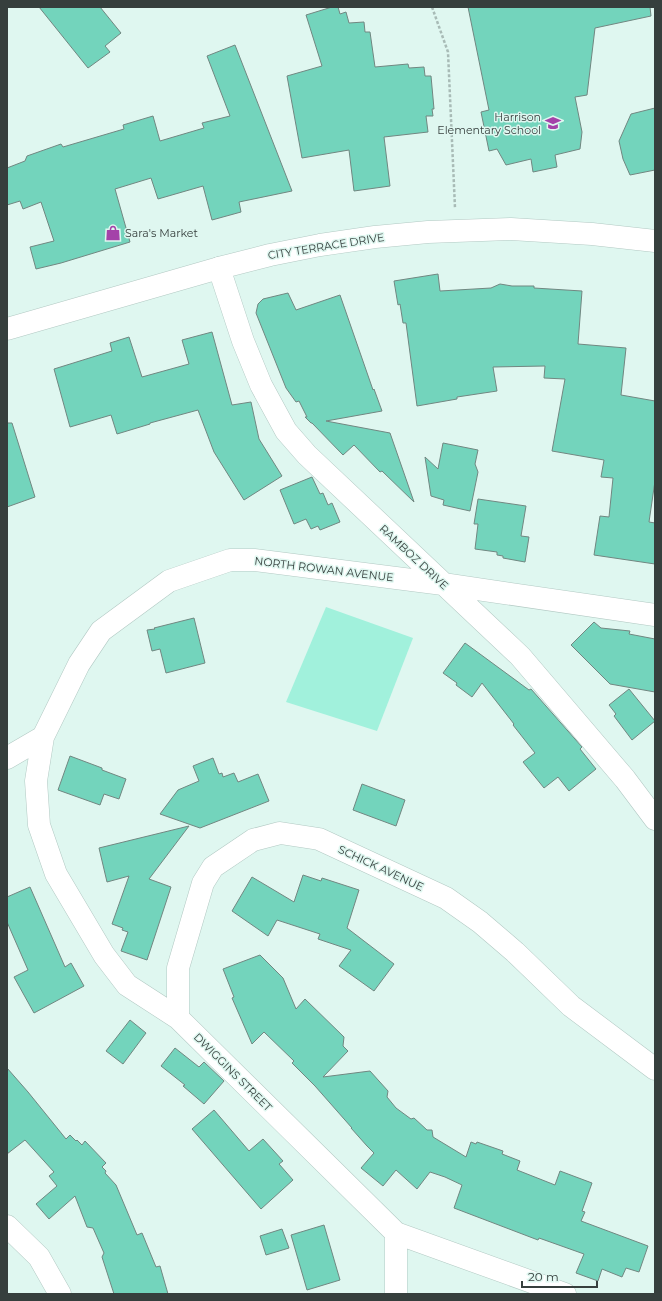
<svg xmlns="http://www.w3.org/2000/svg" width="662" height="1301" font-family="Montserrat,sans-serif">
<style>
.green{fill:#a1f1dc}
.building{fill:#73d4bc;stroke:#718781}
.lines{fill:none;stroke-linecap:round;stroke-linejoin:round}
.minor-casing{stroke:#b2c9c3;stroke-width:23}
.tertiary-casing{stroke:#b2c9c3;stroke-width:23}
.path{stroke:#a8bbb6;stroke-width:2.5;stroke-dasharray:3 2;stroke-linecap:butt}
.minor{stroke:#fff;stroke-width:22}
.tertiary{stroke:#fff;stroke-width:22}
.labels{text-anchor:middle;stroke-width:3;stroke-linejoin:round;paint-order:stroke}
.poi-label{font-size:11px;fill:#363f3d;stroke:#dff7f0;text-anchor:end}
.street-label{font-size:11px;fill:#363f3d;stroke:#dff7f0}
</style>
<rect width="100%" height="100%" fill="#dff7f0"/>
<!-- green -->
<path class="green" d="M326,607L413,638L377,731L286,702Z"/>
<!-- building -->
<path class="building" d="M39,7H100L121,33L105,46L110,52L88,68Z
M332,7H338L340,14L346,12L349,23L364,22L365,32H370L375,67L408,64L409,68L424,67L425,76H431L434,109H432L433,116H426L428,132L384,137L390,186L354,191L349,150L302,158L287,76L322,66L306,15Z
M468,7H650L651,16L595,28L587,95L575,97L582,132L580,149L555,155L557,167L533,172L531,159L506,165L497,149L489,151L481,112L489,110Z
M235,45L292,191L239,202L241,212L212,220L203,186L158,199L151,178L115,189L130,242L61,263L36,269L30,247L54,241L41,202L23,209L20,201L7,205V168L25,161L27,156L61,144L63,147L124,129L123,125L153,116L160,141L204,128L202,123L230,116L207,56Z
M655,108V170L630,175L623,159L619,141L631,114Z
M438,274L440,291L491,288L500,284L512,286H534V288L582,291L578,344L626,348L621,395L655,401V481L649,522L655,523V564L594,555L600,516L609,517L613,478L601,477L604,460L552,451L565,379L544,378L545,366L493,367L497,391L457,397V399L417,406L406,323H403L400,304L398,305L394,281Z
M288,293L296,310L340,295L373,390L374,389L382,411L326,421L390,433L414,502L382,471L380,472L354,445L343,455L312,423H311L305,417H307L299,401L296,402L286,388L256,313L258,304L263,299Z
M212,332L232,405L251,402L259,439L282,476L244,500L214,452L198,410L150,423V424L117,434L111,415L70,427L54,369L112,351L110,343L129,337L142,377L189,364L182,340Z
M7,423H12L35,497L7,507Z
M443,443L478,450L475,464L478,472L470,511L443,505L444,500L431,496L425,457L438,469Z
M312,477L320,494L323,493L328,505L332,503L340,522L320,530L318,526L311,529L306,519L294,524L280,490Z
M478,499L526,506L521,536L529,537L525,562L503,558V556L497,555V552L475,549L478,524H474Z
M194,618L205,663L166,673L160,649L152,651L147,630L155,629L154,628Z
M594,622L601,628L630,631L629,634L655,639V692L610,684L571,645Z
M465,643L529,690L531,689L582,747L580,749L596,769L569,791L558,777L544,788L523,762L535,753L513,725L514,724L482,683L472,697L456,685L457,683L443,673Z
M629,689L655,721L632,740L614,716L616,714L609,705Z
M70,756L102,768V770L126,779L119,799L104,794L100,805L58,790Z
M213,758L219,774L222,773L223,777L234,773L238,782L258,774L269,801L200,828L160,814L178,790L199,781L193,766Z
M362,784L405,800L396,826L353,810Z
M189,826L149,879L171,887L147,960L121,951L128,932L122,930L123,928L112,924L129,876L107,882L99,848Z
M303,875L321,881L322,878L359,890L347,928L394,964L374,991L339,966L351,950L318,939L320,934L277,920L268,936L232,911L252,877L294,902Z
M30,887L65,967L71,963L84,986L34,1013L14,977L28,970L7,922V897Z
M260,955L283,978L296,1009L305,999L344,1037L343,1046L348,1051L323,1077L370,1071L388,1091L387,1097L396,1108L411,1119L414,1118L427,1130H432L433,1137L466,1157L471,1142L476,1144L477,1142L503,1151L502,1154L520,1161L517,1170L555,1185L560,1171L592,1183L582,1211L585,1212L581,1221L648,1246L639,1272L626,1268L622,1277L602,1269L598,1281L576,1273L584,1254L539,1238L538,1240L454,1208L462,1185L445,1177L430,1172L417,1189L396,1170L383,1186L361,1168L374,1153L367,1146L351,1128H352L315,1086L292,1063L294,1061L264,1032L252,1044L232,998L234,997L223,969Z
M130,1020L146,1033L123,1064L106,1051Z
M175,1048L199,1067L204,1062L224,1081L204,1104L183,1086L185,1085L161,1066Z
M7,1068L28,1092L66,1139L70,1135L76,1141L77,1140L82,1145L85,1141L106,1163L102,1167L106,1171L105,1173L116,1185L137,1235L142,1233L156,1267L160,1266L168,1294H114L102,1257L104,1253L93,1228L87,1227L75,1196L49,1219L36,1204L57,1186L49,1176L54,1172L25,1140L7,1154Z
M214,1110L249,1151L263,1139L283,1161L279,1164L293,1180L261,1209L192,1129Z
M324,1225L340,1280L307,1290L291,1235Z
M282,1229L289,1248L266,1255L260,1236Z"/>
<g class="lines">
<defs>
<path id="minor" d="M219,268L243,341L261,385L286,431L307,455L520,656L625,779L655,819
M43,737L36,781L39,825L56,874L104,955L127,985L178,1018L396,1233L565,1294
M7,758L43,737L79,664L101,631L169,581L230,560H254L443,584L655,615
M178,1018V968L203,883L213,867L253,840L280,833L319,839L446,898L480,922L515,952L571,1006L655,1069
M396,1294V1233"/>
<path id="tertiary" d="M7,329L219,268L270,255L320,245L375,237L428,232L511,229L592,234L655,241
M7,1226L39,1257L60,1294"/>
</defs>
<!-- minor casing -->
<use href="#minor" class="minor-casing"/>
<!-- tertiary casing -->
<use href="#tertiary" class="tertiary-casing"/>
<!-- path -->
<path class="path" d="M432,7L448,52L455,208"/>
<!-- minor -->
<use href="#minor" class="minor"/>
<!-- tertiary -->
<use href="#tertiary" class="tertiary"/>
</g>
<!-- icons -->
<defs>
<symbol id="school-bare" viewBox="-9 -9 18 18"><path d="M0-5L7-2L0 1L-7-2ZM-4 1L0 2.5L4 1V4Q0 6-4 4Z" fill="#a442a9" stroke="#dff7f0" stroke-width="2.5" paint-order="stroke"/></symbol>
<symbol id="shop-bare" viewBox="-9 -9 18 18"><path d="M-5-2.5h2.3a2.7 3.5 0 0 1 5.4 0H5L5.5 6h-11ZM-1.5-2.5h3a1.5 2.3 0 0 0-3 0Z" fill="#a442a9" stroke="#dff7f0" stroke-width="2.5" paint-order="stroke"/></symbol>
</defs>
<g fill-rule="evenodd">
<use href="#school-bare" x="542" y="112" width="22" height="22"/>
<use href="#shop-bare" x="102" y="222" width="22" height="22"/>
</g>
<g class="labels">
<!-- poi labels -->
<g class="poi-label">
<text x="541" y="121">Harrison<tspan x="541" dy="13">Elementary School</tspan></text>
<text x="125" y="237" text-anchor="start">Sara's Market</text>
</g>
<!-- street labels -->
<g class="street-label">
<text transform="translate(326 246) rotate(-9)" y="4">CITY TERRACE DRIVE</text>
<text transform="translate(414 557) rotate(43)" y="4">RAMBOZ DRIVE</text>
<text transform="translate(324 569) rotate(7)" y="4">NORTH ROWAN AVENUE</text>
<text transform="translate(381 868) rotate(25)" y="4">SCHICK AVENUE</text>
<text transform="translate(233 1072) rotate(45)" y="4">DWIGGINS STREET</text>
</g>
</g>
<!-- border -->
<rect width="662" height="1301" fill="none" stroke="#363f3d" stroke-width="16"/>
<!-- scale -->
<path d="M522 1281v6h75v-6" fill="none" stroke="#363f3d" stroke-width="2"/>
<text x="528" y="1281" font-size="12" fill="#363f3d" stroke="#dff7f0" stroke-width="3" paint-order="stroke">20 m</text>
</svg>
